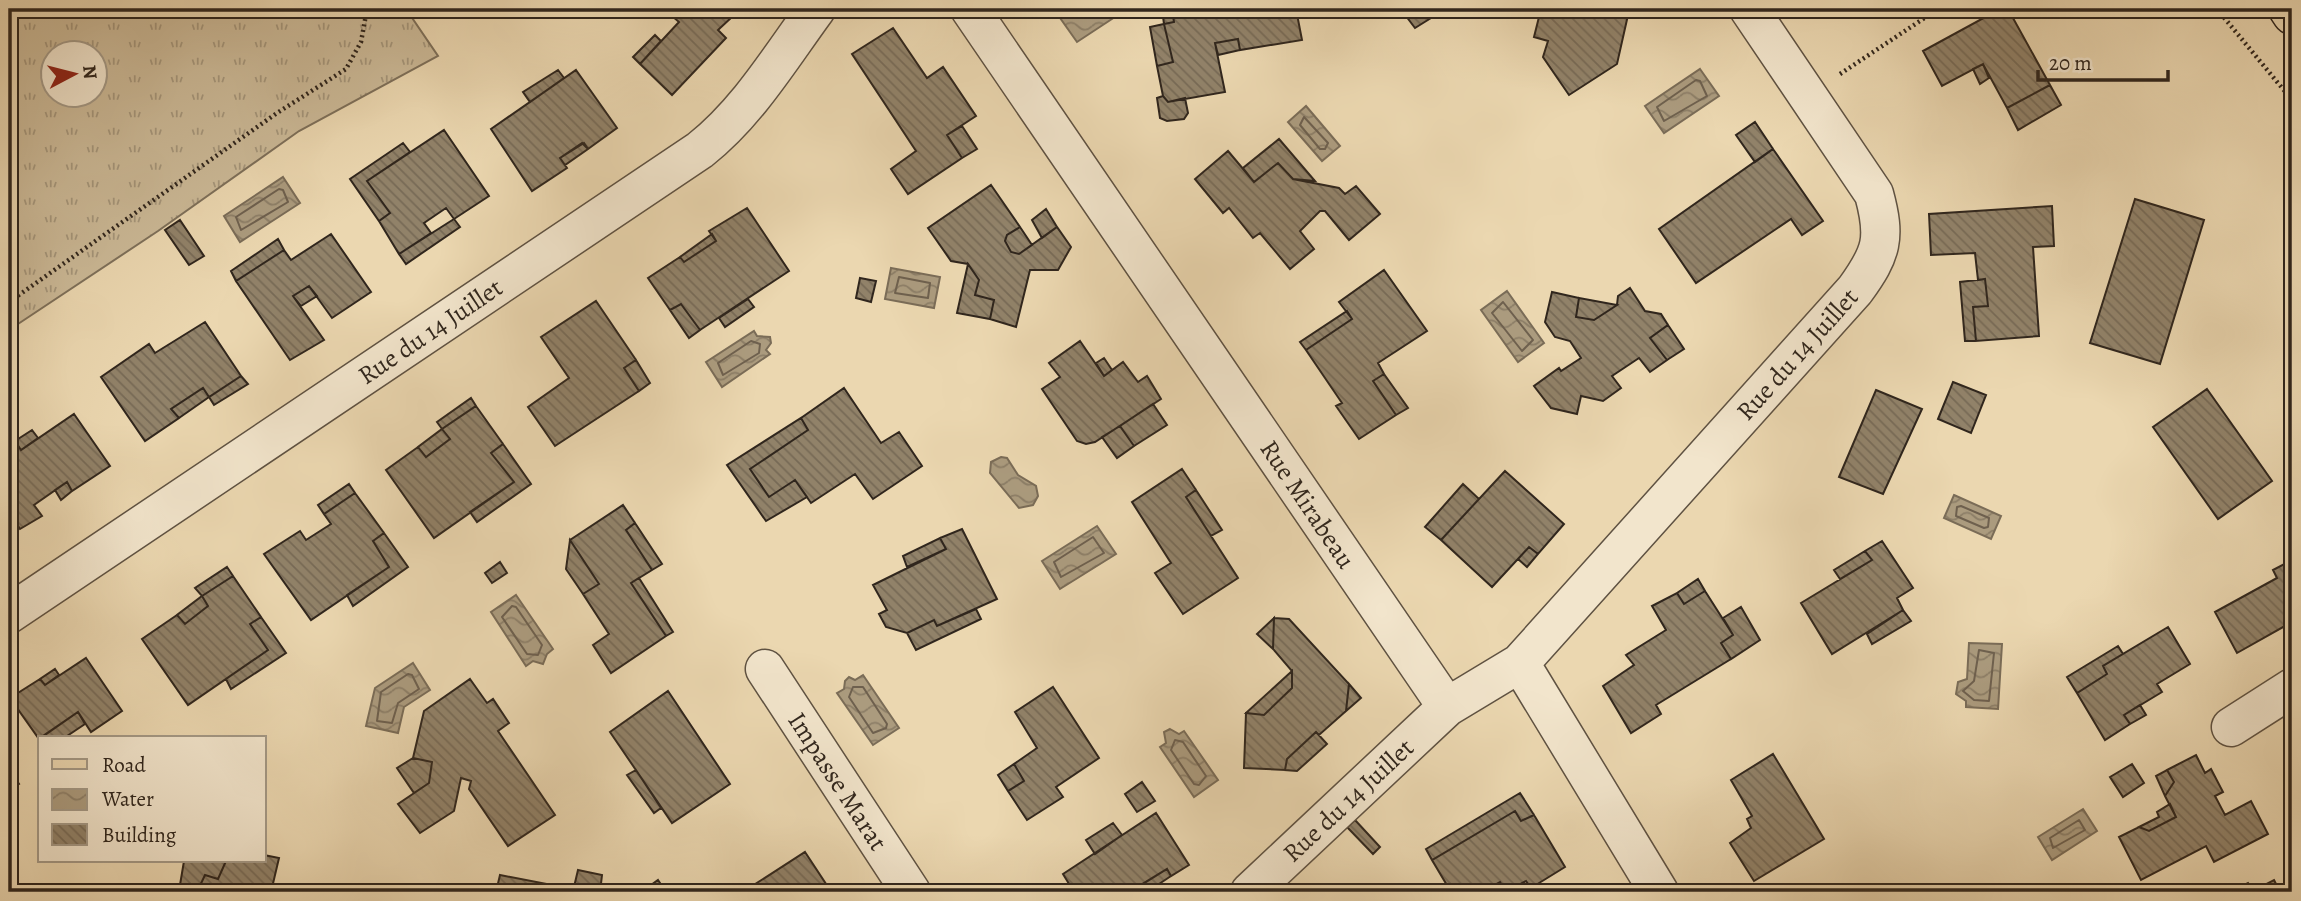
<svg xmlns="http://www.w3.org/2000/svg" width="2301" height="901" font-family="Alegreya,serif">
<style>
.grass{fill:url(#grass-tufts);stroke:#7e705a;stroke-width:2;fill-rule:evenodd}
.water{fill:url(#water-waves);stroke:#7a6c57;stroke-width:2}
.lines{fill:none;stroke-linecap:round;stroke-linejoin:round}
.shore{stroke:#6e604e;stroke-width:2}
.building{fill:url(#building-back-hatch);stroke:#30261d;stroke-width:2}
.minor-casing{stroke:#5f5242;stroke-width:41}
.major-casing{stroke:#30261d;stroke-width:41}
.path{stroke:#30261d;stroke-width:4.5;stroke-dasharray:2 3.5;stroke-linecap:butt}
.minor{stroke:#f2e5cc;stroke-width:38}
.major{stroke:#ebd7b0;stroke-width:38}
.labels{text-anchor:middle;stroke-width:5;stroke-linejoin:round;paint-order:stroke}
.street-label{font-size:26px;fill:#30261d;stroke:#f2e5cc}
</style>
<defs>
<pattern id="grass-tufts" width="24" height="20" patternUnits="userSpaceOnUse" patternTransform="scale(1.75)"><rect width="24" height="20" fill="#cbb997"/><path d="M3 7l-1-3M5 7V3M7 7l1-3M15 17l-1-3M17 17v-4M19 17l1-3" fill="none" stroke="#a5967b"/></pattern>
<pattern id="water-waves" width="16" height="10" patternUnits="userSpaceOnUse" patternTransform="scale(1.75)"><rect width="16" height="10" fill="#ab9b7e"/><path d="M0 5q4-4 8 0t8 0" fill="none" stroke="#8c7e67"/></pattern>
<pattern id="building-back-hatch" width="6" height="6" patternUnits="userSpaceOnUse" patternTransform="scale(1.75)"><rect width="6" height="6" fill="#918269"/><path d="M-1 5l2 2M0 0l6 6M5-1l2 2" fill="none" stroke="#776a56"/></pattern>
</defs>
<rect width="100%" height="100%" fill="#ebd7b0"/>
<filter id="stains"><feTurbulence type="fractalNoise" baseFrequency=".00286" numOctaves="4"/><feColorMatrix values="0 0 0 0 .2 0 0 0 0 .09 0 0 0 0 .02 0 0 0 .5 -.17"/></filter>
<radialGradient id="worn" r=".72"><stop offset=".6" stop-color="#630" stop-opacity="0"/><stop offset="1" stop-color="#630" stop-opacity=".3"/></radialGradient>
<!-- grass -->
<path class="grass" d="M9,9H406L438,56L299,131L158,231L9,330ZM52,52H94V94H52Z"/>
<!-- water -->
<path class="water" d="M1068,9H1127L1077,42L1058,15Z
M1700,69L1719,96L1664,133L1645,106Z
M1306,106L1340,146L1322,161L1288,122Z
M283,177L300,203L240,242L224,216Z
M891,268L940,277L934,308L885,299Z
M1507,291L1544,343L1518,362L1481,310Z
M754,331L757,336L770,337L771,343L766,350L770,354L722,387L706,362Z
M1001,457L1007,458L1018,475L1036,486L1038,496L1033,505L1019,508L990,473L991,462Z
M1954,495L2001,516L1991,539L1944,518Z
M1097,526L1116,554L1060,589L1042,561Z
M516,595L553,649L547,654L543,664L533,661L526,666L491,612Z
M1969,643L2002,644L1998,709L1966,707V701L1956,694L1958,682L1967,679Z
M413,663L430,690L404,707L398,733L366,726L375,688Z
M863,675L899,728L873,745L837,693L844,689L845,681L849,677L855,680Z
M1170,729L1179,734L1184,731L1218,780L1194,797L1160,747L1166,743L1164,732Z
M2083,809L2097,831L2052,860L2038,837Z"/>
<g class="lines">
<!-- shore -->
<path class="shore" d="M1696,80L1700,81L1707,96L1664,121L1657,107Z
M1304,117L1328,143L1325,149H1320L1300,125Z
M279,189L283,190L288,202L241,230L236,217Z
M899,277L930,283L928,298L895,293Z
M1503,302L1533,340L1522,351L1492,313Z
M751,341L760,344L759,353L723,375L718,363Z
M1961,506L1989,518L1988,527L1984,528L1956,516L1957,507Z
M1093,537L1104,553L1061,577L1054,562Z
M512,606L516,607L542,645L538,655L527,654L502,617Z
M1979,650L1994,653L1989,701L1974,700L1963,691L1974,681Z
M408,674L412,675L419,689L398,703L392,723L377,721L381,692Z
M853,687H863L887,724L886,728L873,733L849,697Z
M1175,740L1183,742L1206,776L1199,785L1194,784L1171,750Z
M2079,820L2085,830L2053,848L2050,838Z"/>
</g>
<!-- building -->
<path class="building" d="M665,9H679L672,16Z
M679,9H725L733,16L718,30L726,38L672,95L640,64L679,22L672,16Z
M1162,9H1172L1174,22L1164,24Z
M1172,9H1296L1302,40L1240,50L1238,39L1215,43L1225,92L1168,102L1163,96L1157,66L1173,62L1164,24L1174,22Z
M1417,9H1436L1439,13L1415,28L1406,16Z
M1541,9H1615L1628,15L1617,64L1569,95L1543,57L1548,41L1534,37Z
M2000,9H2008L2050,85L2007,108L1983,64L1942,86L1923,51Z
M1164,24L1173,62L1157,66L1150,27Z
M893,28L927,78L943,67L976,116L947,135L962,158L908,194L891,169L916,151L852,54Z
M655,35L661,41L640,64L633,57Z
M1238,39L1240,50L1218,55L1215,43Z
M1983,64L1989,78L1980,84L1973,69Z
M558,70L564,78L530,102L523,92Z
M576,70L617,128L588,149L582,143L560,158L567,168L532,191L491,129Z
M2050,85L2061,105L2018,130L2007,108Z
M1163,96L1168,102L1185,98L1188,113L1184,119L1167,121L1160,118L1157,98Z
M1755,122L1773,149L1755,162L1736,135Z
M962,126L977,149L962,158L947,135Z
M444,130L489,196L454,219L446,208L424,223L431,233L399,254L379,221L390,213L367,181Z
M1279,139L1315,181L1293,179L1278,163L1254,182L1243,168Z
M403,143L410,152L367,181L390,213L379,221L350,179Z
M584,143L588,149L565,165L560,158Z
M1773,149L1823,221L1802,235L1791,219L1696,283L1659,229Z
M1228,151L1254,182L1278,163L1293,179L1339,188L1345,194L1356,186L1380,214L1349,240L1325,211H1320L1300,231L1314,249L1290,269L1260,233L1253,238L1229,208L1223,213L1195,179Z
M991,185L1020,227L1007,235L1005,241L1011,252L1019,254L1057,227L1071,247L1058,270H1030L1016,327L990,319L994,300L975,295L979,280L968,264L951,261L928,228Z
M2135,199L2204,220L2160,364L2090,343Z
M2052,206L2054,246L2033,247L2039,336L1976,341L1973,307L1988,306L1985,279L1978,280L1975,253L1931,255L1929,214Z
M747,208L789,271L700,330L681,304L670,310L648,278L680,257L684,262L716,241L709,231Z
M1046,209L1057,227L1042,238L1032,220Z
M454,219L460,227L406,264L399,254Z
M180,220L204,256L189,265L165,230Z
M1020,227L1032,245L1019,254L1011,252L1005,241L1007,235Z
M331,234L371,292L332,318L309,286L293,296L324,340L290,360L236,281L284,250L291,260Z
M712,234L716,241L684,262L680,257Z
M278,239L284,250L236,281L231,271Z
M968,264L979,280L975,295L994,300L990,319L957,313Z
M1384,270L1427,331L1378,363L1384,374L1373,381L1396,415L1359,439L1336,406L1342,403L1306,350L1352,319L1339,302Z
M860,278L876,281L871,302L856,298Z
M1985,279L1988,306L1973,307L1976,341H1965L1960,282Z
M309,286L317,296L301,306L293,296Z
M1630,288L1645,311L1661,314L1668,325L1650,338L1667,360L1650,372L1639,358L1612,376L1621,388L1603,401L1581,396L1577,414L1551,408L1534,386L1559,368L1561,371L1581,358L1570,341L1555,337L1545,322L1552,292L1579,298L1576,317L1594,320L1617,305L1618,296Z
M1579,298L1617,305L1594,320L1576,317Z
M748,299L754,307L725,327L719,318Z
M596,301L636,360L624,368L639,391L555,446L528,407L569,378L541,337Z
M681,304L700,330L689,338L670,310Z
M1347,311L1352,319L1306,350L1300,342Z
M205,322L241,376L209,397L203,388L171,409L179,418L145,441L101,377L149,344L155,353Z
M1668,325L1684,349L1667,360L1650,338Z
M1080,341L1104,376L1123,362L1138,382L1147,376L1161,399L1095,442L1086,444L1077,441L1042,389L1060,377L1049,363Z
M1104,358L1112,370L1104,376L1096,363Z
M636,360L650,383L639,391L624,368Z
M1384,374L1408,408L1396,415L1373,381Z
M241,376L248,384L214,405L209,397Z
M1953,382L1986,395L1971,433L1938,419Z
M203,388L209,397L179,418L171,409Z
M844,388L881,443L899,432L922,466L873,499L855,474L811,503L795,480L769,497L750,469L808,430L801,418Z
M2207,389L2272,481L2218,519L2153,427Z
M1876,390L1922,409L1883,494L1839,477Z
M471,398L476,406L442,429L437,422Z
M1153,404L1167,425L1134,446L1120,426Z
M476,406L503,444L491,453L514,482L434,538L386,470L418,447L426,457L450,439L442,429Z
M74,414L110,466L72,491L67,482L34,505L42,516L20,529L9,512V446L15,441L21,450Z
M801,418L808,430L750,469L769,497L795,480L807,497L766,521L727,465Z
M1120,426L1134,446L1117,458L1102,437Z
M442,429L450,439L426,457L418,447Z
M32,430L38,438L21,450L15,441Z
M503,444L531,484L477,522L470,512L514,482L491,453Z
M1182,469L1196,490L1186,497L1238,578L1183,614L1155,573L1171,563L1132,502Z
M1505,471L1564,524L1538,554L1529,547L1492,587L1441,540Z
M67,482L72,491L61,500L55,490Z
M349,484L355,493L324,514L318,505Z
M1463,484L1479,499L1441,540L1425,527Z
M1196,490L1222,530L1211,536L1186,497Z
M355,493L384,533L373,541L389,567L311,620L264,554L300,531L306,540L331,524L324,514Z
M623,505L635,523L626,530L652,570L631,583L666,636L611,673L593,645L609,634L583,594L599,584L570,540Z
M635,523L662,564L652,570L626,530Z
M962,529L997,599L937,626L934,620L907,633L886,627L879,614L887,610L873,585L946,549L940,538Z
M384,533L408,567L353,606L347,595L389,567L373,541Z
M940,538L946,549L907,567L903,556Z
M570,540L599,584L583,594L566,569Z
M1882,541L1913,588L1897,598L1903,610L1832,654L1801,603L1872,560L1865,551Z
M1529,547L1538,554L1527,567L1518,559Z
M1865,551L1872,560L1840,579L1834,570Z
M2292,560V622L2237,653L2215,612L2277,578L2273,570Z
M500,562L507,573L492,583L485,573Z
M227,567L233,576L202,596L195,588Z
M233,576L261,617L250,624L268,650L188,705L142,639L177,615L185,624L208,606L202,596Z
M639,578L673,632L666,636L631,583Z
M1698,579L1705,591L1684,604L1677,593Z
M1705,591L1733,635L1721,643L1731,659L1656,705L1661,714L1631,733L1603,686L1634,665L1626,655L1666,630L1652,606L1677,593L1684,604Z
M202,596L208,606L185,624L177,615Z
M1741,607L1760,640L1731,659L1721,643L1733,635L1723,618Z
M976,609L981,619L916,650L907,633L934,620L937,626Z
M1903,610L1911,621L1872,644L1867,634Z
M261,617L286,653L231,689L226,679L268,650L250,624Z
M1274,618L1289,619L1349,684L1346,711L1319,735L1316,732L1287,759L1285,770L1244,768L1246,713L1264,715L1292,688V671L1273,649Z
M1274,618L1273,649L1257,634Z
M2168,627L2190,664L2157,684L2162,692L2124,715L2130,724L2105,740L2077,693L2107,674L2103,666Z
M2118,646L2123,654L2103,666L2107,674L2077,693L2067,677Z
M86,658L122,711L91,732L78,712L39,739L10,698L40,679L45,685Z
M55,669L59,675L45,685L40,679Z
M1292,671V688L1264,715L1246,713Z
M470,679L487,703L493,699L509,723L498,731L555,815L508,846L469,789L471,781L461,778L454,811L420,833L398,804L429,783L432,762L413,758L424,711Z
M1349,684L1361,698L1346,711Z
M1053,687L1099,758L1056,787L1063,797L1027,820L1008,791L1024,781L1014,764L1037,748L1015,712Z
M668,691L730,784L672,823L610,732Z
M2140,705L2146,715L2130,724L2124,715Z
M78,712L85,724L64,738H40Z
M1316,732L1327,744L1297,771L1285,770L1287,759Z
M1773,754L1824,839L1754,881L1730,843L1751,828L1747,819L1752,816L1731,780Z
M2196,755L2205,773L2211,769L2223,792L2215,796L2225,815L2251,801L2268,834L2214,862L2206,846L2141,880L2119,837L2139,827L2149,831L2176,817L2165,796L2174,782L2167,770Z
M413,758L432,762L429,783L414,793L397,768Z
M1014,764L1024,781L1008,791L998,775Z
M2132,764L2144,783L2123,797L2110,777Z
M9,768L19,784L9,790Z
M636,770L661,808L654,813L627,775Z
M2167,770L2174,782L2165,796L2156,776Z
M1142,782L1155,801L1137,812L1125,794Z
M1520,793L1534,815L1521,821L1515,811L1432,860L1426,849Z
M2170,804L2176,817L2149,831L2139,827L2159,817L2157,812Z
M1515,811L1521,821L1534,815L1565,867L1531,888L1526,881L1506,892L1500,882L1487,889L1489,892H1451L1432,860Z
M1156,813L1189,865L1171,876L1167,869L1129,892H1074L1063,874Z
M1355,820L1380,847L1373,854L1347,827Z
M1113,823L1122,835L1095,854L1086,840Z
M805,852L828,887L819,892H748L746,890Z
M264,855L279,858L271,892H197L205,875L218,879L226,861H264Z
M184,861H226L218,879L205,875L197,892L180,885Z
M1167,869L1171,876L1147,892H1137L1135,889Z
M578,870L602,875L600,892L574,887Z
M500,875L552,885L550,892H496Z
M658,880L666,892H650L647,888Z
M2274,880L2280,892H2230L2248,883L2253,891Z
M1500,882L1506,892H1489L1487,889Z
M180,885L194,892H176Z"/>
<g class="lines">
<defs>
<path id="minor" d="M970,9L1447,707L1520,663L1659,892
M9,614L700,150C748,112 780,58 816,9
M1520,663L1855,290C1882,253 1886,238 1874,194L1749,9
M765,669L911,892
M2231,727L2292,688
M1250,892L1447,707"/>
<path id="major" d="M2288,9L2292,15"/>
</defs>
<!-- minor casing -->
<use href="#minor" class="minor-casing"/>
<!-- major casing -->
<use href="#major" class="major-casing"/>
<!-- path -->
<path class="path" d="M2217,9L2292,100
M1840,74L1938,9
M9,302L277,113L346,69L361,42L367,9"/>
<!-- minor -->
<use href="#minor" class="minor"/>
<!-- major -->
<use href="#major" class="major"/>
</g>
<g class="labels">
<!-- street labels -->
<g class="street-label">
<text transform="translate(430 331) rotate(-34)" y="9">Rue du 14 Juillet</text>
<text transform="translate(1797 354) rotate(-48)" y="9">Rue du 14 Juillet</text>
<text transform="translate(1308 504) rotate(56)" y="9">Rue Mirabeau</text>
<text transform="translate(838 781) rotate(57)" y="9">Impasse Marat</text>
<text transform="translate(1348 800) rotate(-43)" y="9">Rue du 14 Juillet</text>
</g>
</g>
<!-- margin -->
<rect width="2301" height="901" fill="none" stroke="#ebd7b0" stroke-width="35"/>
<rect x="10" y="10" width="2280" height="880" fill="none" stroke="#30261d" stroke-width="3.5"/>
<rect x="18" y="18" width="2266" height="866" fill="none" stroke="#30261d" stroke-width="2"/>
<!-- legend -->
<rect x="38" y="736" width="228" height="126" fill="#f2e5cc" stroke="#a49986" stroke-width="2"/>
<rect x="52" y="759" width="35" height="10" fill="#ebd7b0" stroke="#a49986" stroke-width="2"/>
<text x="102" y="772" font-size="21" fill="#30261d">Road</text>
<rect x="52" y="789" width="35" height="21" fill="url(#water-waves)" stroke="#a49986" stroke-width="2"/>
<text x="102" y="806" font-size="21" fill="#30261d">Water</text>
<rect x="52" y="824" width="35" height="21" fill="url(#building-back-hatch)" stroke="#a49986" stroke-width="2"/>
<text x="102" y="842" font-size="21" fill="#30261d">Building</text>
<!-- north arrow -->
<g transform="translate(74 74) rotate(83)"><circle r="33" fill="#f2e5cc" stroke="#a49986" stroke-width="2"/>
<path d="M0-5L12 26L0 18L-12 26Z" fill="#8f2418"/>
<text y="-10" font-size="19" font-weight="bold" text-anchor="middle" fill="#30261d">N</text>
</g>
<!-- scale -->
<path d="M2038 70v10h130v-10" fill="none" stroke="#30261d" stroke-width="3.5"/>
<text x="2049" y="70" font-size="21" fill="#30261d" stroke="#f2e5cc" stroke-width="5" paint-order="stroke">20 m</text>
<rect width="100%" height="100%" filter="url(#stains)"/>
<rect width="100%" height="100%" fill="url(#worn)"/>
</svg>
